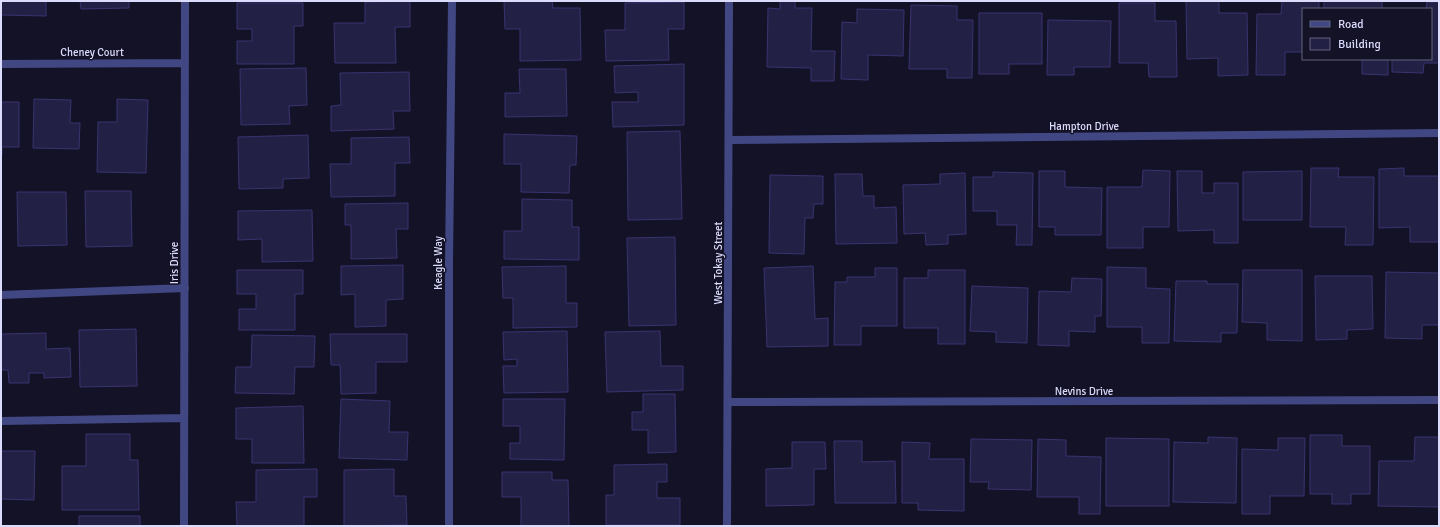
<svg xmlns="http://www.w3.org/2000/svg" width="1440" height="527" font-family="Signika,sans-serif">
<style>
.building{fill:#232046;stroke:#383470}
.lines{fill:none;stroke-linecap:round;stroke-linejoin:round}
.minor{stroke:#414782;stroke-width:8}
.labels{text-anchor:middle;stroke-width:3;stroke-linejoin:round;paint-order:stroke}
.street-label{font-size:11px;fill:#dbdbfc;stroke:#131227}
</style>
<rect width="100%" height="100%" fill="#131227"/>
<!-- building -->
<path class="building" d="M1,1H46V16L1,15Z
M80,1H129V8L81,9Z
M410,1V27H395L396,63H335L334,23H365V2Z
M504,1H552L553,8H580L581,60L520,61V29H505Z
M780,1H795V8H812L811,51H835L834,81H811V68L767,67L768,8L780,9Z
M1186,1H1219V13H1247L1248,75L1218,76V58L1187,59Z
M1282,1H1319V9H1303V52H1285V75H1256L1257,14H1281Z
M1324,1H1382V9H1324Z
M684,2V29H668L669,60L606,61L605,30H625V3Z
M1427,2H1439V63H1424L1423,73L1392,72V59H1431V9H1426Z
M237,3H303V26H294V64H237V41H252V29H237Z
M1119,3H1155V21H1176L1177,77H1149L1148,63H1119Z
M911,5L957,6V20H973L972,78H947V69H909Z
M857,9L904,10L903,56L868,55V80L841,79L842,22L857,23Z
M979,13H1042V64H1009V74H979Z
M1048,20L1111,21L1110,67H1074V75H1047Z
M1362,59H1388V75L1362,74Z
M684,64V125L613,127L612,102H638V92L615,93L614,66Z
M306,68L307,105L289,106L290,124L241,125L240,69Z
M519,69H566L567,116L505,117V93H520Z
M409,72L410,111H393L394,129L331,131V106L341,105L340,73Z
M34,99L71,100L70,123H80L79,149L33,148Z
M117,99L148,100L146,173L97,172L98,122H117Z
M1,102H19V147H2V155H1Z
M680,131L682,219L628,220L627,132Z
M504,134L577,136L576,165H570L569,193L521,192V164H504Z
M308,135L309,178L283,179V188L239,189L238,137Z
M409,137L410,163H395V196L331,197L330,164H351V138Z
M1311,168H1339L1338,177H1374L1373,245H1345L1346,227H1310Z
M1404,168V176H1439V242H1410V227L1379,228V169Z
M1143,170L1170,171L1169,227H1143V248H1107V187H1142Z
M1039,171H1065V187L1102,188L1101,235H1055V227H1039Z
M1177,171H1202V193H1214V183H1238V243H1214V230L1178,231Z
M1302,171V220H1243V172Z
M993,172L1033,173L1032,245H1016L1017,225H997V211H973V177H993Z
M965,173L966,234L948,235V244L926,245L925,233L904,234L903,185L940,184V174Z
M835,174H862L863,196H874V208L896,207L897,243L836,244Z
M770,175L823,176V204H814L813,218H805L804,254L769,253Z
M85,191H131L132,246L86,247Z
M17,192H66L67,245L18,246Z
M522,199L572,200V227H579V260L504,259V231H522Z
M408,203V229H396L397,258L351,259V225H345V204Z
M312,210L313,261L262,262V239L238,240V211Z
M675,237L676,325L629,326L627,238Z
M403,265V299L386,300V326L355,327V294L341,295V266Z
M566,266V303H577V327L513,328V298H503L502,267Z
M813,266L815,319L828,318V346L767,347L764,268Z
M1107,267L1146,268V288L1170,289L1169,343H1142V327H1107Z
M875,268H897V326H861V345H834L835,282H847V277H875Z
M237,270H303V294H295V330H239V309H256V294H237Z
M928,270H965V344H938V328H904V278H928Z
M1243,270H1302V341L1267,340V323L1242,322Z
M1386,272L1439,273V325H1422V339L1385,338Z
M1315,276H1372L1373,329L1347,330V339L1316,340Z
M1072,278L1102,279L1101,316H1095V332L1069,331V346L1038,345L1039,291L1071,292Z
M1176,281H1207V284H1238L1237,333H1221V342L1174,341Z
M972,286L1028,288L1027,343L996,342V332L970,331Z
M136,329L137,386L80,387L79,330Z
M567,331L568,392L504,393L503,366H517V359L504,360L503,332Z
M660,331L661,366H683V390L607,392L605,332Z
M46,333V349L70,348L71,377L44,378V373H29V383H9L8,370H1V334Z
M330,334H407V362H376V393L341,394L340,365H331Z
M252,335L315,336L314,367H295L294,394L235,393L236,367H251Z
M643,394H675L676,452L648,453V430H632V412H643Z
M341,399L390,401L389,432H408L407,460L339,458Z
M503,399H565L564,460L510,459V443H520V426H503Z
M303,406L304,463H252V439H236V408Z
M86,434H130V460H138L139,510H62V466H86Z
M1310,435H1342V446H1370V494H1351V504H1332V494H1310Z
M1208,437L1237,438L1236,503L1173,502L1174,442L1208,443Z
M1415,437H1439V507L1378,506L1379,461H1414Z
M1106,438L1169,439V506H1106Z
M1278,438H1305L1304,496H1270V514H1242V449L1278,450Z
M971,439L1032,440L1031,490L988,489L989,482H970Z
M1038,439L1066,440V456L1101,457L1100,514H1079V497H1037Z
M834,441H862V462L895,461L896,503H835Z
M792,442H825L826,469H814V505L766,506V469L792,468Z
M902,442L930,443L929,459H964V511L918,510V503H902Z
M1,451H35L34,500L1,499Z
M667,464V482H657V498H680V525H606V495H614V465Z
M317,469V497H304V526H237L236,502H256V470Z
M394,469V496H406L407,525L344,526V470Z
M502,472H552V480H568L569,526H521V497H502Z
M79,516H140V526H79Z"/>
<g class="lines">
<!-- minor -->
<path class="minor" d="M1,64L184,63
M729,140L1439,133
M1,295L185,288
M728,402L1439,400
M1,421L184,418
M184,526L185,1
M449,526V264L452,1
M727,526L729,1"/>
</g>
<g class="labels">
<!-- street labels -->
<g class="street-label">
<text x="92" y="56">Cheney Court</text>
<text x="1084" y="130">Hampton Drive</text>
<text transform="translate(174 263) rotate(-90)" y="4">Iris Drive</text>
<text transform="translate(438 263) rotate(-90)" y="4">Keagle Way</text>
<text transform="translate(718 263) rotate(-90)" y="4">West Tokay Street</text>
<text x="1084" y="395">Nevins Drive</text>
</g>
</g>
<!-- border -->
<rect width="1440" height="527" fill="none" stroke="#dbdbfc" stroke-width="4"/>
<!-- legend -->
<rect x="1302" y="8" width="130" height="52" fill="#131227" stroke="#63627c"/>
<rect x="1310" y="21" width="20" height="6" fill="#414782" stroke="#63627c"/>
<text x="1338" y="28" font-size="12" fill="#dbdbfc">Road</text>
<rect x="1310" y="38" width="20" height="12" fill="#232046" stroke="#63627c"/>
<text x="1338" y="48" font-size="12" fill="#dbdbfc">Building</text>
</svg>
